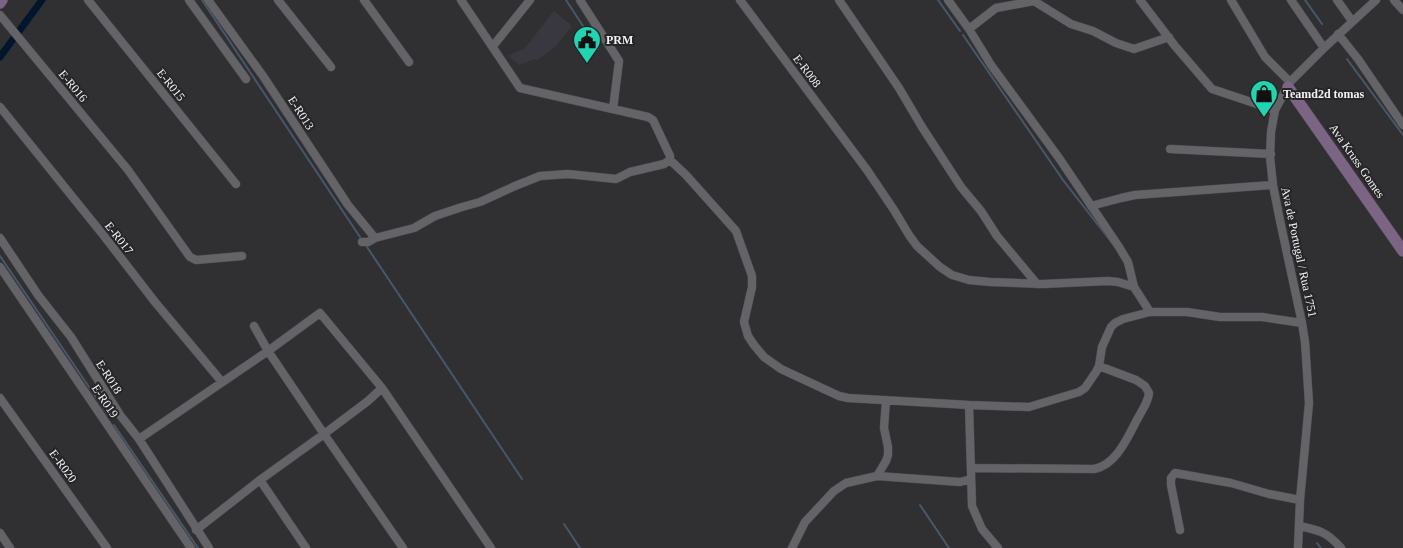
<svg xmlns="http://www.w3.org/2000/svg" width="1403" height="548" font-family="Georgia,serif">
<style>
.built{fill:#393841}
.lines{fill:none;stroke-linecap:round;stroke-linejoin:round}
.stream{stroke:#495869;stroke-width:2}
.canal{stroke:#00162d;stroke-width:7}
.street-casing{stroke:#4c4b4e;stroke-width:9}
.secondary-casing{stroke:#4c4b4e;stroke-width:12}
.street{stroke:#646367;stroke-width:8}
.secondary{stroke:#7b6484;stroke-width:11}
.labels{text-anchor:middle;stroke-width:4;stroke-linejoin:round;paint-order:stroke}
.poi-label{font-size:12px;font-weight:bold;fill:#f2f1f4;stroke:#262528;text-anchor:start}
.street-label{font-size:12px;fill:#f2f1f4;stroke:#262528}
</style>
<rect width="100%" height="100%" fill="#302f32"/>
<!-- built -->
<path class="built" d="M554,11L572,26L554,48L537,60L535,59L519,65L508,56L525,48Z"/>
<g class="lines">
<!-- stream -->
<path class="stream" d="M202,0L362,240
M566,0L598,49
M938,0L960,31
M1305,0L1322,24
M963,35L1063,180L1112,243
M1347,59L1403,135
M365,244L522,479
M0,256L108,415
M114,425L198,548
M920,505L949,548
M564,524L580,548
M1317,543L1321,548"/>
<!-- canal -->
<path class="canal" d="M0,57L42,0"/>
<defs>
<path id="street" d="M88,0L236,184
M189,0L246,79
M208,0L263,76L348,205L375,238
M278,0L331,67
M364,0L409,62
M461,0L520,88L648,117L653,120L670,156V160L686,175L736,231L752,276V287L744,322L748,336L754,345L764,357L781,369L839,396L848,398L969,405L1029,407L1079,392L1085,388L1096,372L1099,366L1102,347L1111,327L1115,323L1123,319L1150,312H1187L1220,317H1262L1302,323
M580,0L619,61L613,109
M740,0L867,170L894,210L909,235L917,246L940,267L952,275L969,280L990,282L1043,284L1108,281L1118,282L1134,287
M839,0L899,88L922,127L961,187L981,211L997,236L1037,284
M948,0L969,29L991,65L1059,158L1119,247L1128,262L1134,287L1150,312
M1140,0L1175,46L1212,89L1275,110
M1231,0L1265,57L1290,82
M1291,0L1324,48
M1337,0L1352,21
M1394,0L1403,10
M0,15L128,170L190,257L196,260L242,256
M969,29L996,8L1034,1L1071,24L1093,31L1116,43L1134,49L1169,37
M1338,34L1358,59L1403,125
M493,46L530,0
M0,107L104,236L155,302L222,382
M1170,149L1271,154
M1091,206L1121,198L1135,195L1273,185
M0,238L38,295L71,337L120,415L139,439L209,548
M362,242H368L375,238L414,228L435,216L462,207L480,202L515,186L540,176L568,174L616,179L630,172L664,164L670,160
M0,267L191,548
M254,326L268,351L324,434L368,401L382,388
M0,398L107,548
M969,405L972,506L982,529L998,548
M139,439L268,351L320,313L382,388L491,548
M971,468L1094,469C1117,465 1128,436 1138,418C1142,410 1148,403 1149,393L1145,386L1136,380L1099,366
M877,476L886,461L888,455V447L884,428L886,400
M260,480L306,548
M1299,526C1319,530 1327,532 1341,548
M196,530L260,480L324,434L403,548
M1180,530L1171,485V478L1175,473L1231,483L1269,494L1300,500
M0,533L10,548
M792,548L805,522L834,491L846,483L877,476L960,482L971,479
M1298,548L1300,500L1309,403L1305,342L1302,323L1279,216L1273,185L1270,157L1271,132L1275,110L1290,82L1324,48L1376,0"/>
<path id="secondary" d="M0,3L2,0
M1288,87L1403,251"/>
</defs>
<!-- street casing -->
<use href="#street" class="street-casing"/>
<!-- secondary casing -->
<use href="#secondary" class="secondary-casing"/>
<!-- street -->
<use href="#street" class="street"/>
<!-- secondary -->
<use href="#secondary" class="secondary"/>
</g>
<!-- icons -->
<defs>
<symbol id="civic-pin" viewBox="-11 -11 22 30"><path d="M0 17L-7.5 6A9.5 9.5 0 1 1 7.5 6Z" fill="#20d5b0" stroke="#262528"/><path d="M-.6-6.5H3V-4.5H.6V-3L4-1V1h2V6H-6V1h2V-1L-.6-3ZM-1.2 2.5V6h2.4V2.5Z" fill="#111"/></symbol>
<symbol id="shop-pin" viewBox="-11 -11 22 30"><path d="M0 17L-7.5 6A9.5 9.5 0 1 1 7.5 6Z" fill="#20d5b0" stroke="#262528"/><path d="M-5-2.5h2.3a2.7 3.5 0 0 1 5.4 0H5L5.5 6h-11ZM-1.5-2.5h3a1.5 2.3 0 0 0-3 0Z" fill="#111"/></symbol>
</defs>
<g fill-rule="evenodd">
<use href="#civic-pin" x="571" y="24" width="32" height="43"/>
<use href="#shop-pin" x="1248" y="78" width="32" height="43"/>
</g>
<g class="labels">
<!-- poi labels -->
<g class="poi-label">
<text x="606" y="44">PRM</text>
<text x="1283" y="98">Teamd2d tomas</text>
</g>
<!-- street labels -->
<g class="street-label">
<text transform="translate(807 71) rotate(53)" y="4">E-R008</text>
<text transform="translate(171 85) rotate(51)" y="4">E-R015</text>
<text transform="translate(73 86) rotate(50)" y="4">E-R016</text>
<text transform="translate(301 113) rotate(57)" y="4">E-R013</text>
<text transform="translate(1357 161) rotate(55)" y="4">Ava Kruss Gomes</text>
<text transform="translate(119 238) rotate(52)" y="4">E-R017</text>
<text transform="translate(1299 252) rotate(78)" y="4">Ava de Portugal / Rua 1751</text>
<text transform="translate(109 377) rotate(57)" y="4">E-R018</text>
<text transform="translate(105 401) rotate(56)" y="4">E-R019</text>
<text transform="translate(63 466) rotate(54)" y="4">E-R020</text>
</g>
</g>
</svg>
